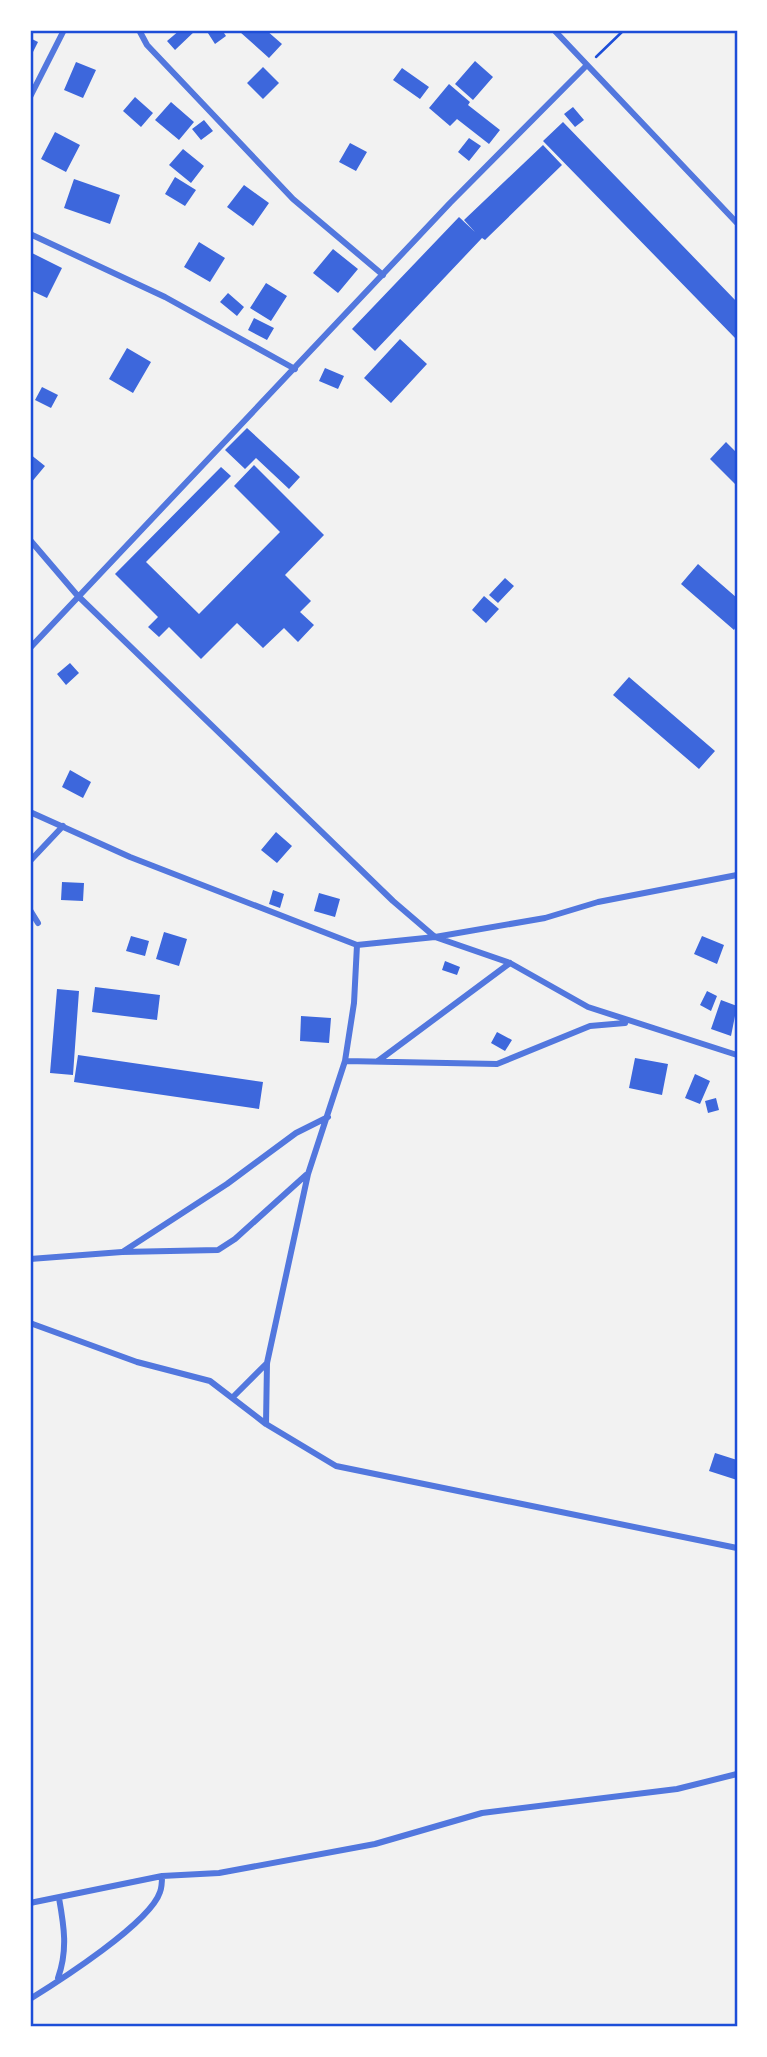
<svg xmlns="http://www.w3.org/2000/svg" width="767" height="2057" font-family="'Golos Text',sans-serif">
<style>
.building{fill:#3d67dc}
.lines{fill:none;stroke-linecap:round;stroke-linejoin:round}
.path{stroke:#1d4ed8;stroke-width:2.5}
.minor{stroke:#5277de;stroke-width:6}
.neatline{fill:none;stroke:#1d4ed8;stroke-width:2.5}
</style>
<rect width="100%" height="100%" fill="#f2f2f2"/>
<!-- building -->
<path class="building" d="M180,30H196L175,50L167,41Z
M206,30H222L226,36L215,44Z
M243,30H266L282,44L269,58L240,32Z
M30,38L38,42L30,58Z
M475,61L493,77L473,100L455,84Z
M76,62L96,70L83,98L64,90Z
M263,67L279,83L263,99L247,83Z
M402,68L429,87L420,99L393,80Z
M449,84L470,102L468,105L500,130L489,144L457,119L450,126L429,108Z
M135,97L153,113L141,127L123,111Z
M171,102L194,122L179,140L155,120Z
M573,107L584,120L575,127L564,114Z
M204,120L213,131L201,140L192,129Z
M563,122L737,302V340L543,141Z
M55,132L80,145L66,172L41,159Z
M469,138L481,146L469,161L458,152Z
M350,143L367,152L356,171L339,162Z
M543,145L562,165L485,240L482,238L375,351L352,329L459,217L475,232L464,220Z
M183,149L204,166L191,183L169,165Z
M175,177L196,190L185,206L165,194Z
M74,179L120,195L110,224L64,208Z
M244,185L269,203L253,226L227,207Z
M199,242L225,258L210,282L184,267Z
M333,249L358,269L338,293L313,273Z
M30,252L62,268L47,298L30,290Z
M266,283L287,296L271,321L250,308Z
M228,293L244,307L237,316L220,302Z
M254,318L274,328L267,340L248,330Z
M400,339L427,364L391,403L364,378Z
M127,348L151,362L133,393L109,379Z
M325,368L344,376L338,389L319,381Z
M42,387L58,395L51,408L35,400Z
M247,428L300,477L289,489L256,458L245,469L225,450Z
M726,442L737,453V486L710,459Z
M30,454L45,466L30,484Z
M254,465L324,535L285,575L311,601L300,612L314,625L298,642L284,628L263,648L237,623L201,659L169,627L159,637L148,627L158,617L115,574L221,467L231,476L146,562L199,614L280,532L234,486Z
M698,564L737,598V625L734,630L681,584Z
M505,578L514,586L498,603L489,595Z
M484,596L499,609L486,623L472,610Z
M70,663L79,673L66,685L57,674Z
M629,677L715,751L699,769L613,695Z
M70,770L91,782L83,798L62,787Z
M276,832L292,846L277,863L261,850Z
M62,882L84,883L83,901L61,900Z
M273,890L284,894L280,908L269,904Z
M319,893L340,899L335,917L314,911Z
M164,932L187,939L179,966L156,959Z
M131,936L149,941L145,956L126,951Z
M702,936L724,945L717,964L694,954Z
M445,961L460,967L457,975L442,970Z
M95,987L160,995L157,1020L92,1012Z
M57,989L79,991L73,1075L50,1073Z
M707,991L717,996L711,1011L700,1005Z
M721,1000L737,1006L731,1036L711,1029Z
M301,1016L331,1018L329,1043L300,1041Z
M497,1032L512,1040L505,1051L491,1043Z
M78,1055L263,1082L259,1109L74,1082Z
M635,1058L668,1064L662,1095L629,1088Z
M695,1074L710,1081L700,1104L685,1098Z
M716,1098L719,1110L708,1113L705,1101Z
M715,1453L737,1460V1480L709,1471Z"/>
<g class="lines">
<!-- path -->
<path class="path" d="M596,57L624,30"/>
<!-- minor -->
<path class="minor" d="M139,30L147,45L293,199L383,275
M554,30L737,223
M30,97L64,30
M30,234L165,297L295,369
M30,540L77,595L393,901L435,937L510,963L588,1007L737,1055
M30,648L450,203L586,66
M30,812L130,857L357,945L435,937L545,918L598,902L737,875
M30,861L63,826
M30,910L38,923
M345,1061L497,1064L590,1026L625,1023
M378,1061L510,963
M124,1251L227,1184L296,1133L328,1117
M30,1259L122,1252L218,1250L235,1239L306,1175
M30,1323L137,1362L210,1381L266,1424L336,1466L737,1548
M233,1397L267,1363
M266,1424L267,1363L308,1174L345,1061L354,1003L357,945
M30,1903L162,1876L219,1873L375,1844L482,1813L677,1789L737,1774
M58,1978C68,1950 64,1926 59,1898
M30,1999C59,1981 150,1923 160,1892C162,1887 162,1881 162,1876"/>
</g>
<!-- border -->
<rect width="767" height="2057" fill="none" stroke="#ffffff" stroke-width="63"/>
<rect x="32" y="32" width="704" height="1993" class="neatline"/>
</svg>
